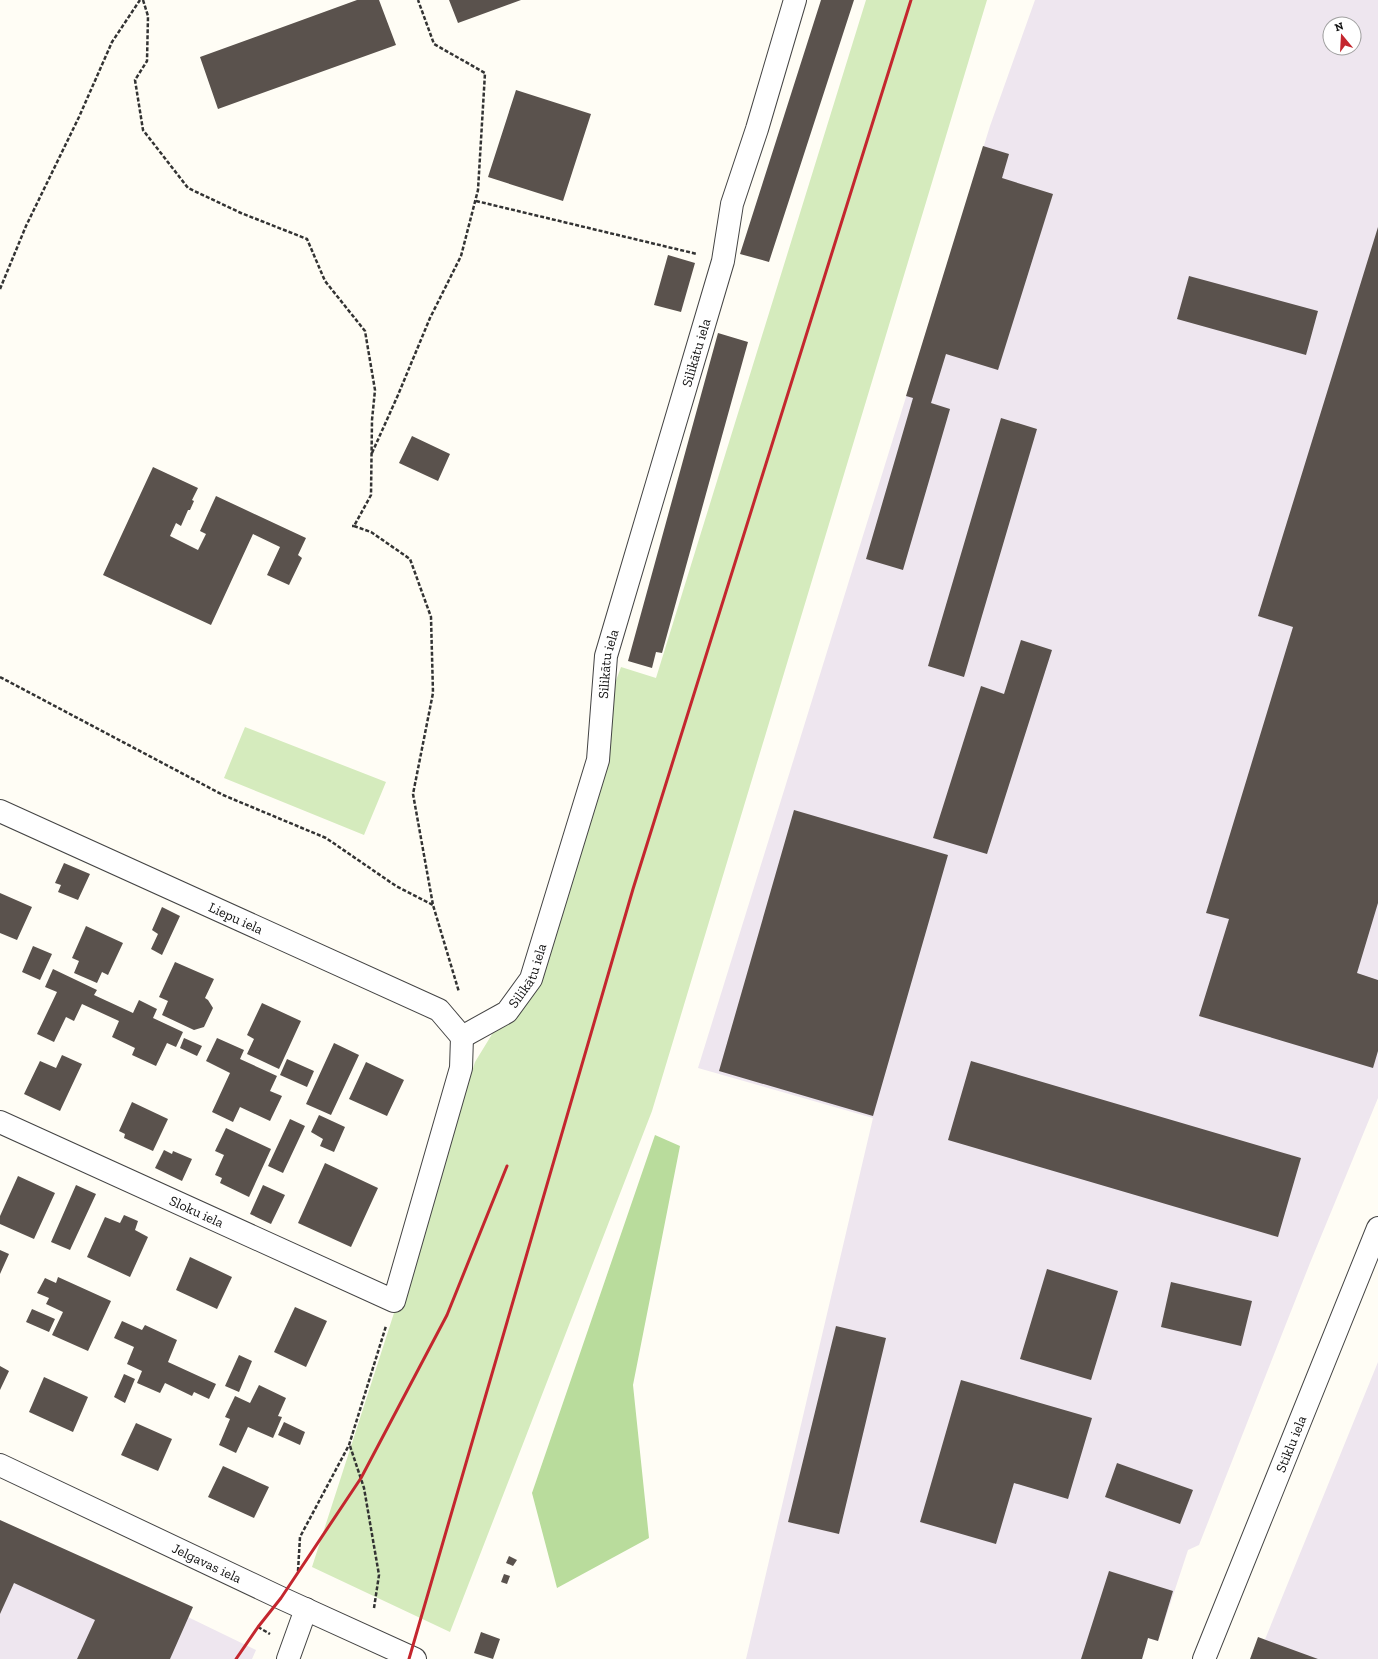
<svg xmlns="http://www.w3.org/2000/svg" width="1378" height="1659" font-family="'Zilla Slab',serif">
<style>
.industrial{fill:#eee6ef;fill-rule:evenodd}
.green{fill:#d5ebbd}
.forest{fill:#b9dc9c}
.building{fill:#5a524d}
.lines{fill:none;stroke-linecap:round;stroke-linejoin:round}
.minor-casing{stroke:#444;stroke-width:24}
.path{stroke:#333;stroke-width:2.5;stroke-dasharray:4 2;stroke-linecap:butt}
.minor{stroke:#fff;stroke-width:22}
.rail{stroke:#c4262e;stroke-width:3}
.labels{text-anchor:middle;stroke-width:4;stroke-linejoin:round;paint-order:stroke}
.street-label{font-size:14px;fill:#111;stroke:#fff}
</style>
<rect width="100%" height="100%" fill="#fffdf5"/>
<!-- industrial -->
<path class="industrial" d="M1035,0H1378V1098L1310,1263L1199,1545L1188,1550L1158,1641L1148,1638L1142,1659H746L873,1118L698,1068L990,126ZM1330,24H1354V48H1330Z
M1378,1362V1659H1257Z
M0,1526L256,1650L252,1659H0Z"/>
<!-- green -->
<path class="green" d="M866,0H987L652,1111L450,1632L312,1567L475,1062L494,1031L537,987L610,697L621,667L656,678Z
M245,727L386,782L364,835L224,778Z"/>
<!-- forest -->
<path class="forest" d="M655,1135L680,1146L633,1385L649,1538L557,1588L532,1493Z"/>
<!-- building -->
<path class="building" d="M357,0H379L396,45L218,109L200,57Z
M449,0H521L458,23Z
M821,0H854L769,262L740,254Z
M516,90L591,114L563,201L488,177Z
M983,146L1009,154L1002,178L1053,194L998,370L946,354L931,403L950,409L903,570L866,559L913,398L906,396Z
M1378,227V903L1357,973L1378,980V1051L1373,1068L1199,1016L1229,919L1206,913L1293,627L1258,616Z
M668,255L695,263L681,312L654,305Z
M1189,276L1318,311L1306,355L1177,319Z
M718,333L748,342L662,653L656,652L652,668L628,661Z
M1001,418L1037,429L964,677L928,666Z
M412,436L450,454L438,481L399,463Z
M153,467L198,488L192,500L194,501L190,510H188L181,526L176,523L170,536L198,550L206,534L200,531L216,496L306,538L298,555L302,558L289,585L267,575L280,547L253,534L211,625L103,575Z
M1021,640L1052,650L987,854L933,838L981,686L1004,694Z
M794,810L948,855L873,1116L719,1071Z
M64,863L90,874L78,900L58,892L61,885L55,883Z
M0,893L32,907L17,940L0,933Z
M162,907L180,916L162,955L151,949L158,934L152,930Z
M86,926L123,943L108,975L102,972L97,983L74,973L79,961L72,958Z
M33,946L52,954L40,980L22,972Z
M175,962L214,979L205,998L208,1000L213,1008L204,1027L194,1030L162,1015L168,1001L159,997Z
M53,969L97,990L94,995L133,1013L139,1000L157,1009L153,1018L183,1032L176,1047L167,1043L156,1066L132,1055L135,1048L112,1037L119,1021L82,1004L74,1021L66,1017L54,1042L37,1034L57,992L45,987Z
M262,1003L301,1021L279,1069L247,1054L254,1039L247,1035Z
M184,1038L202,1046L197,1056L180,1048Z
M217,1038L244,1050L240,1059L277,1076L270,1091L282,1096L270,1121L240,1107L233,1122L212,1112L230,1073L206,1061Z
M334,1043L359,1055L331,1115L306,1104Z
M62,1055L82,1064L60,1111L24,1094L40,1061L56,1068Z
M287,1059L314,1071L307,1087L280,1075Z
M971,1061L1301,1158L1278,1237L948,1140Z
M366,1062L404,1080L387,1116L349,1099Z
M132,1102L168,1119L153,1151L124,1138L125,1134L119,1131Z
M319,1115L345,1127L334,1152L320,1146L323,1139L311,1132Z
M290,1119L305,1126L283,1173L268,1166Z
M226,1128L271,1149L249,1197L220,1183L222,1178L215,1175L224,1155L215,1151Z
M164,1150L172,1154L173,1151L192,1159L182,1181L155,1168Z
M325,1163L378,1188L351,1247L298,1223Z
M18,1176L55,1193L34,1239L0,1224V1216Z
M76,1185L96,1194L70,1250L51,1242Z
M263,1185L285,1195L271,1224L250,1214Z
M124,1215L138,1221L135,1230L148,1237L130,1277L87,1257L105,1217L120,1223Z
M0,1250L9,1254L0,1274Z
M190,1257L232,1277L217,1309L176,1290Z
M1047,1269L1118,1291L1091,1380L1020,1359Z
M58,1277L111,1301L88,1351L52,1335L63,1312L46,1304L49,1298L37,1293L45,1278L56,1283Z
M1171,1282L1252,1301L1241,1346L1161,1327Z
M295,1307L327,1321L306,1367L274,1352Z
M32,1309L55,1319L49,1332L26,1322Z
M122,1321L142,1330L145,1325L177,1340L168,1362L216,1384L209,1399L194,1392L192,1396L165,1383L160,1393L137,1383L142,1371L127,1364L134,1347L114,1338Z
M836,1326L886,1338L839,1534L788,1522Z
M239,1355L252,1361L239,1392L225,1386Z
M0,1366L9,1371L0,1390Z
M124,1374L135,1379L125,1403L114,1397Z
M44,1377L88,1397L73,1432L29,1412Z
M961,1380L1092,1418L1068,1499L1014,1483L996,1544L920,1522Z
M259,1385L286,1398L278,1416L282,1417L273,1438L248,1427L236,1453L219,1445L230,1419L225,1417L235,1396L250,1403Z
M284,1422L305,1432L300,1445L278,1435Z
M136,1423L172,1439L158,1471L121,1455Z
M1117,1463L1193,1490L1180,1524L1105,1497Z
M223,1466L269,1487L254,1518L208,1497Z
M0,1520L193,1607L170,1659H77L95,1620L14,1583L0,1614Z
M509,1556L517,1560L513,1566L506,1563Z
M1109,1571L1173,1591L1158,1641L1148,1638L1142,1659H1081Z
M504,1574L510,1576L507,1584L501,1582Z
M481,1632L500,1639L493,1659L474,1653Z
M1258,1637L1318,1659H1250Z"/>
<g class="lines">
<defs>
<g id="minor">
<path id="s1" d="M0,811L439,1010L462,1037"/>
<path id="s2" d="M462,1037L507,1012L531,979L598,760L606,656L723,261L732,204L757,129L795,0"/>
<path id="s3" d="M0,1122L394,1301L461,1068L462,1037"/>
<path id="s4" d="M0,1465L281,1598L415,1659"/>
<path d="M288,1659L306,1609"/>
<path id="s5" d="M1204,1659L1378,1228"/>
</g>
</defs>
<!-- minor casing -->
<use href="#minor" class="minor-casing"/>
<!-- path -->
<path class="path" d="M143,0L148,16L147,61L135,80L143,130L188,188L241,213L307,239L325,281L365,331L375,390L372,420L371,495L354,526H352
M476,201L697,254
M0,289L26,226L79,117L112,42L140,0
M372,453L398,395L430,318L461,256L478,190L485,73L434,44L418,0
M354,526L371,532L410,559L431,617L433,693L413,794L433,905L459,992
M0,677L223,795L326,838L396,886L433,905
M350,1446L364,1488L379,1575L374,1608
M298,1571L300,1537L349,1445L386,1326
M258,1627L270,1634"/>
<!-- minor -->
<use href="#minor" class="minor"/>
<!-- rail -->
<path class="rail" d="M236,1659L258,1627L281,1598L361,1478L447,1315L507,1166
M409,1659L633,889L911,0"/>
</g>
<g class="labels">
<!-- street labels -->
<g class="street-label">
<text dy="5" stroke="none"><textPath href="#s2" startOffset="742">Silikātu iela</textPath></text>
<text dy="5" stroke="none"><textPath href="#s2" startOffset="418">Silikātu iela</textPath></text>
<text dy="5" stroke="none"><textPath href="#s1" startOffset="259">Liepu iela</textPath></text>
<text dy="5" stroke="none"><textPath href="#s2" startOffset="94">Silikātu iela</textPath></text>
<text dy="5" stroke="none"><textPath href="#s3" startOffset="216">Sloku iela</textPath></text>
<text dy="5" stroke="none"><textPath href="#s5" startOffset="232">Stiklu iela</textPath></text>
<text dy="5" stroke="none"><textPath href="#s4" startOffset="229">Jelgavas iela</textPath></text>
</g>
</g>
<!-- north arrow -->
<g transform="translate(1342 36) rotate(342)"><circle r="19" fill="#ffffff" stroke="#a0a0a0"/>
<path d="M0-3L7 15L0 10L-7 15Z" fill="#c4262e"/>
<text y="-6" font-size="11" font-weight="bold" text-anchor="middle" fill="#111111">N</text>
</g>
</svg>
